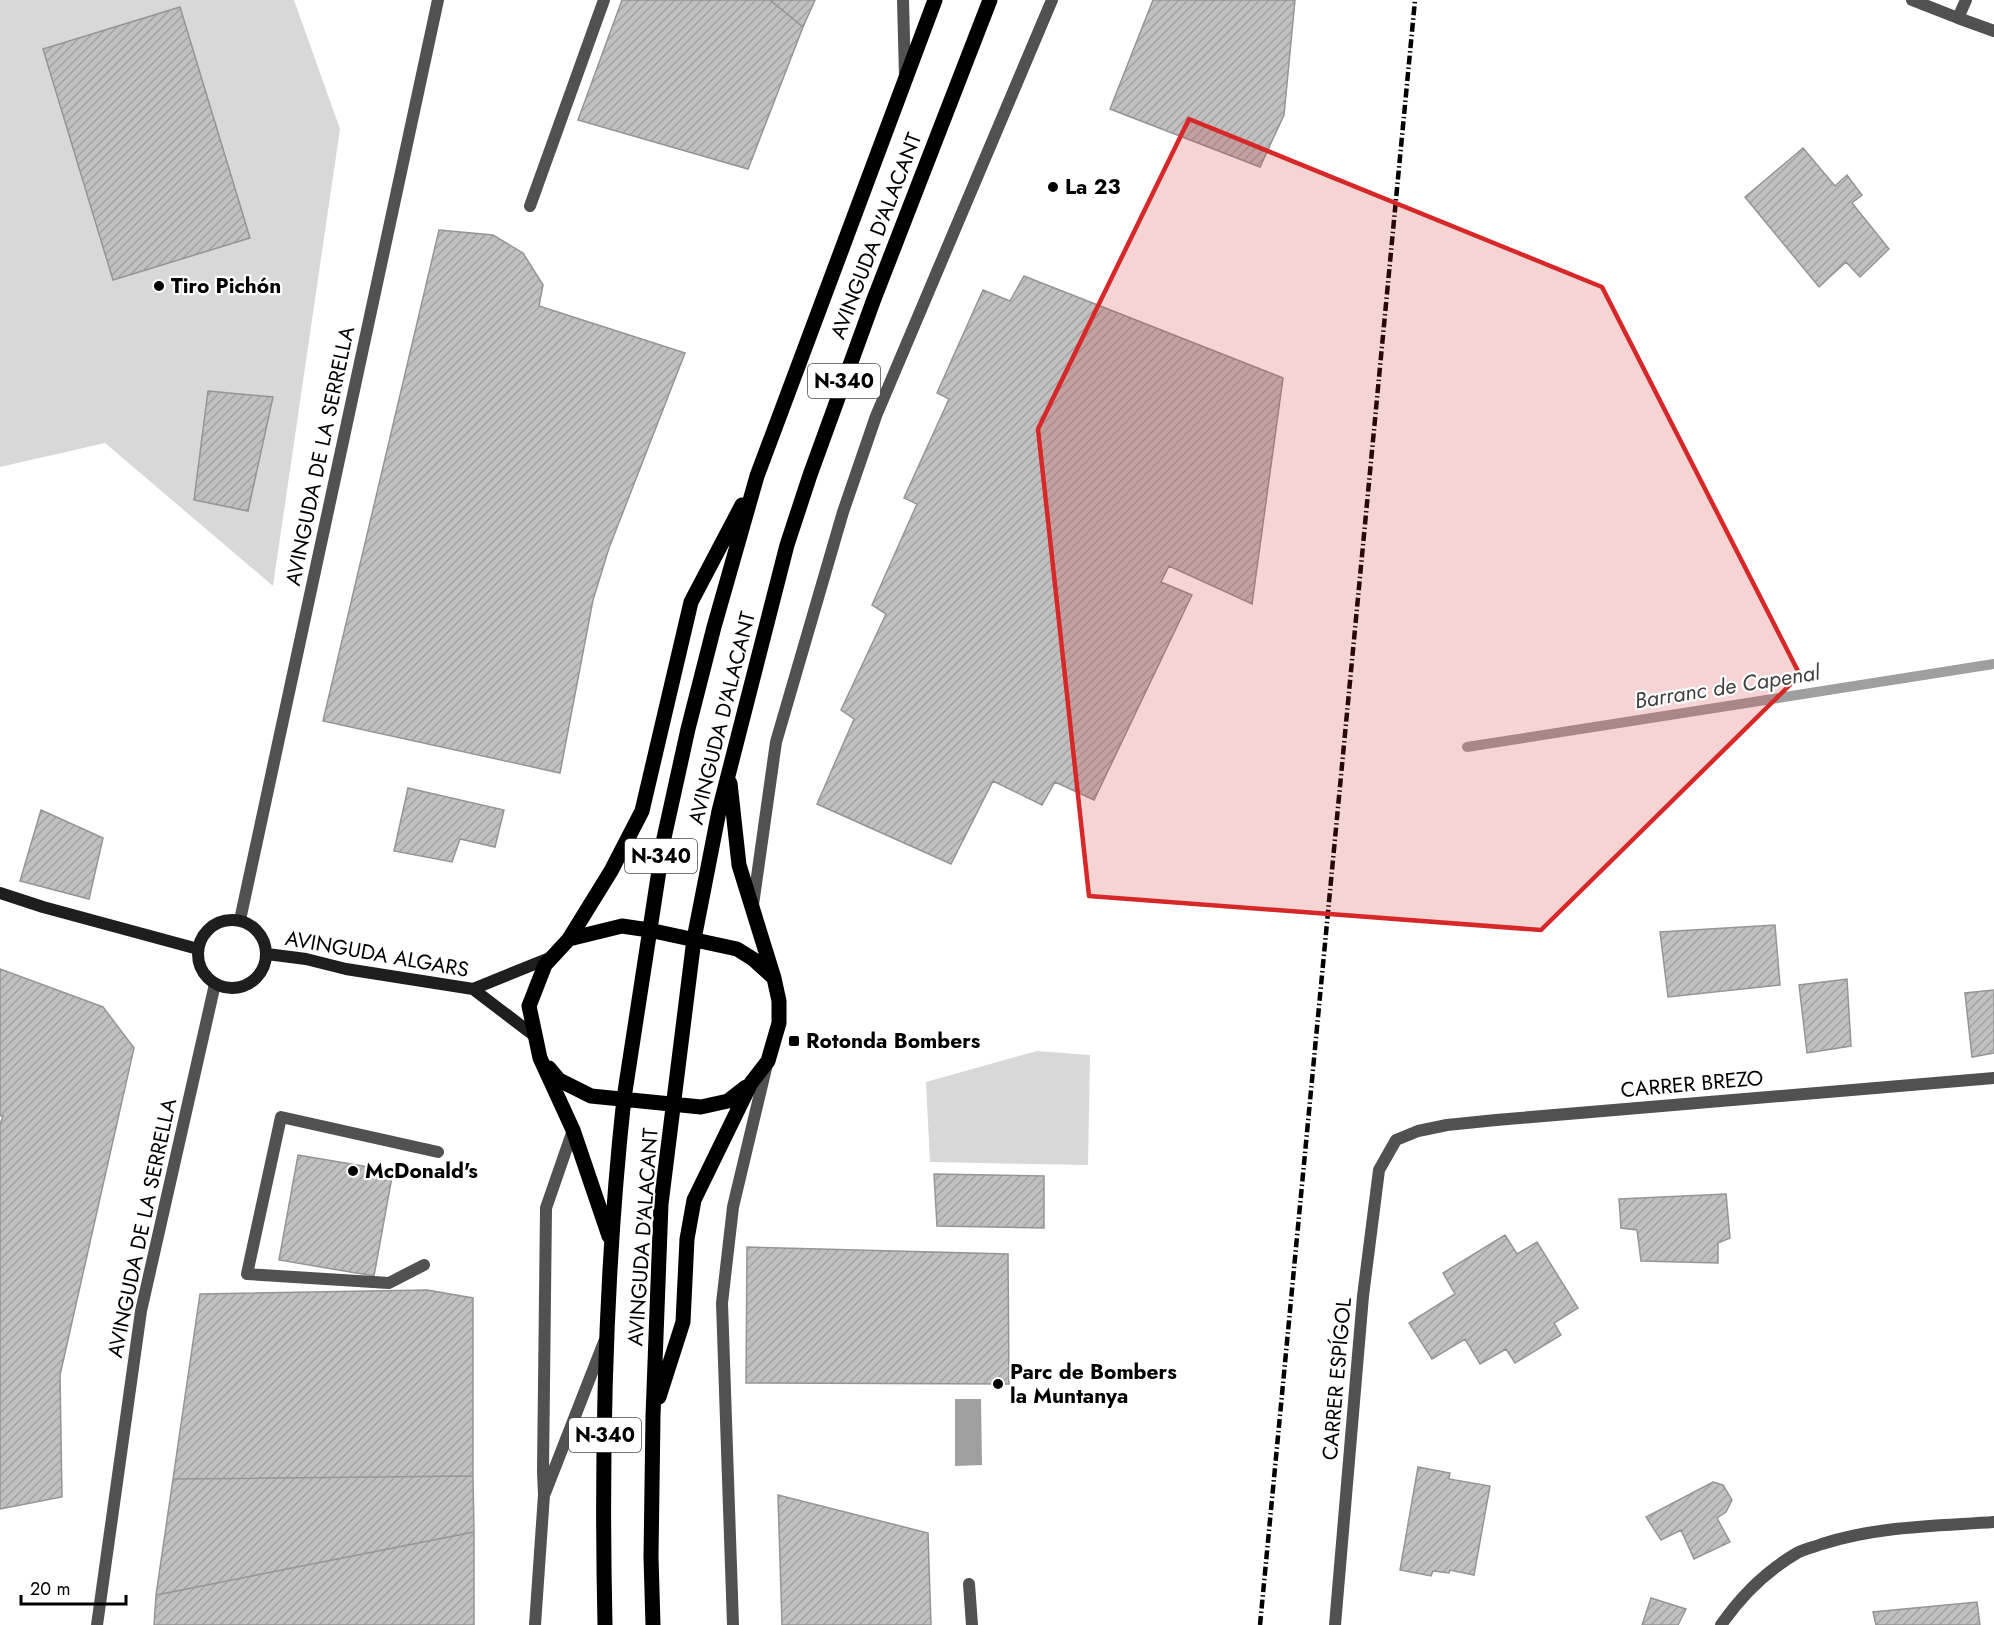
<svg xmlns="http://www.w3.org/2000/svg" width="1994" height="1625" font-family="Jost,sans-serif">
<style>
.garden{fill:#d8d8d8}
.water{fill:#9f9f9f}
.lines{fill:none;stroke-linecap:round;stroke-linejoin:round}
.stream{stroke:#9f9f9f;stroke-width:10}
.building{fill:url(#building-hatch);stroke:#959595;stroke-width:1.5}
.lane{stroke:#515151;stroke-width:12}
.street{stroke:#515151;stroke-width:12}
.secondary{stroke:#1e1e1e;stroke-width:12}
.primary{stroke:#000;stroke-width:15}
.rail{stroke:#000;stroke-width:4.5;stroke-dasharray:9 3 1.5 3;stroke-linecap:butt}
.marked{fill:#d62828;fill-opacity:0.2;stroke:#d62828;stroke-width:4.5;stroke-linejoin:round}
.poi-dot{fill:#000;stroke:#fff;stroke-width:2}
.labels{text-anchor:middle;stroke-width:4.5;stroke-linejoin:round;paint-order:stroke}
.shield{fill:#fff;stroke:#4c4c4c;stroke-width:1.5}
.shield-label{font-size:20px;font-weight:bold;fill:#000}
.poi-label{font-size:21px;font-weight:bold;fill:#000;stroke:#fff;text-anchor:start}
.street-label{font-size:21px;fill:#000;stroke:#fff}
.water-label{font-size:22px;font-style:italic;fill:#404040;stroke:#fff}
</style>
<defs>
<pattern id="building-hatch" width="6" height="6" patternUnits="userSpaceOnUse" patternTransform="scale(1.5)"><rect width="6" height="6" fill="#c0c0c0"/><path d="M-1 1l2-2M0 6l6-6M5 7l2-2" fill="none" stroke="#a3a3a3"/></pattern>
</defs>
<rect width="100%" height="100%" fill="#fff"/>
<!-- garden -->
<path class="garden" d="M0,0H294L340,129L273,586L105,443L0,467Z
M1037,1051L1090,1055L1088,1165L930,1162L926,1082Z"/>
<!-- water -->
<path class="water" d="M955,1399H981L982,1465L955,1466Z"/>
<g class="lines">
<!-- stream -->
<path class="stream" d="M1467,747L1994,664"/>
</g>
<!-- building -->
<path class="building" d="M622,0H770L803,27L748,169L578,120Z
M770,0H815L803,27Z
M1153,0H1295L1284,115L1260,167L1110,109Z
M180,7L250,238L113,280L43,49Z
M1803,148L1835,186L1847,175L1862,195L1852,203L1889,249L1860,277L1846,262L1819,287L1745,197Z
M439,230L493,235L523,253L543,285L539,306L685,353L609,548L593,600L560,773L323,721Z
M1024,276L1283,378L1252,604L1169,566L1161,582L1192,595L1094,800L1055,782L1042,805L993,781L951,864L817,804L854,719L841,710L886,614L872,605L917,504L904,498L949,399L937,393L983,290L1010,301Z
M208,391L273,397L248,511L194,500Z
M408,788L504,810L495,847L460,839L452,862L394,851Z
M41,810L103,838L89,899L20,881Z
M1775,925L1780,985L1668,997L1660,932Z
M0,969L103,1007L134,1048L60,1375L62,1497L0,1509V1124L3,1116H0Z
M1847,979L1851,1046L1807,1053L1799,985Z
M1994,990V1053L1972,1057L1965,993Z
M298,1155L393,1171L374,1276L279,1260Z
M934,1174L1044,1176V1228L937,1226Z
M1726,1194L1730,1238L1718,1243V1263L1641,1261L1637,1230L1621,1228L1619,1199Z
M1505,1235L1517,1254L1537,1242L1578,1308L1554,1323L1561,1335L1515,1363L1506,1349L1480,1364L1465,1339L1432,1359L1409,1323L1455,1294L1443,1273Z
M747,1247L1008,1254L1009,1384L746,1383Z
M427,1290L473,1298V1476L173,1479L200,1294Z
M1418,1467L1450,1473L1449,1479L1490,1486L1474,1575L1450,1570L1449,1573L1433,1571L1431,1576L1400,1570Z
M473,1476L474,1532L156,1595L173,1479Z
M1713,1482L1723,1485L1732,1500L1726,1512L1717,1518L1730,1542L1694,1559L1681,1530L1661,1540L1646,1517Z
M778,1495L928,1533L931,1625H782Z
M474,1532V1625H154L156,1595Z
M1651,1598L1686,1609L1678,1625H1642Z
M1977,1602L1980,1625H1876L1873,1612Z"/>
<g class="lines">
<!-- lane -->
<path class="lane" d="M903,0L905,77
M530,206L604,0
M753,905L776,742L843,512L876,416L1052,0
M424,1265L389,1283L247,1274L281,1117L438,1152
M545,1493L604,1342
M969,1584L972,1625
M535,1625L544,1495L543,1472L546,1208L573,1130
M733,1625L722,1303L733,1207L767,1064"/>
<!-- street -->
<path class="street" d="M1912,0L1958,18L1966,0
M1958,18L1994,31
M240,920L438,0
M97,1625L141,1311L215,984
M1335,1625L1363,1296L1379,1170L1396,1140L1418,1131L1447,1125L1496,1120L1994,1078
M1721,1625C1741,1596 1766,1571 1797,1553C1804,1549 1814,1547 1822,1544C1877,1526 1937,1526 1994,1522"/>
<!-- secondary -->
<path class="secondary" d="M0,893L43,907L198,949
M198 954a34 34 0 1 1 68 0a34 34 0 1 1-68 0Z
M267,954L306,959L346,969L473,989L536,1037
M473,989L552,957"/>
<!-- primary -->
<path class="primary" d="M569,939L622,926L649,930L737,949L753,959L774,978
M549,1068L559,1080L591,1096L701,1107L728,1101L746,1087
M609,1236L573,1130L540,1058L529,1006L545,965L569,939L611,871L642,811L691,602L742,505
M659,1397L683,1322L687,1239L694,1200L751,1083L768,1061L779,1023V1001L774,978L739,865L730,783
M605,1625C601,1450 605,1272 624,1098L664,838L688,729L714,627L757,476L935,0
M653,1625L651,1557L653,1416L661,1204L694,939L719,811L787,545L810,475L874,299L990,0"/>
<!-- rail -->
<path class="rail" d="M1260,1625L1415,0"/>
</g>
<!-- marked area -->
<path class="marked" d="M1189,119L1602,287L1800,675L1541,930L1089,896L1038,429Z"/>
<!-- markers -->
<g class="poi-dot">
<circle cx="1053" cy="187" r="6"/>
<circle cx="159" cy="286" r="6"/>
<rect x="788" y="1035" width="12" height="12" rx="3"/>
<circle cx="353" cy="1171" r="6"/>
<circle cx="998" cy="1384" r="6"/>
</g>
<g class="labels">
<!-- shield labels -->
<g class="shield">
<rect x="808" y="364" width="72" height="34" rx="4.5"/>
<rect x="625" y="839" width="72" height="34" rx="4.5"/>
<rect x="569" y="1418" width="72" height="34" rx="4.5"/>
</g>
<g class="shield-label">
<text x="844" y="388">N-340</text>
<text x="661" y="863">N-340</text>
<text x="605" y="1442">N-340</text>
</g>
<!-- poi labels -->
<g class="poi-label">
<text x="1065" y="194">La 23</text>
<text x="171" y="293">Tiro Pichón</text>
<text x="806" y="1048">Rotonda Bombers</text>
<text x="365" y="1178">McDonald's</text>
<text x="1010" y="1379">Parc de Bombers<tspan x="1010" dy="24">la Muntanya</tspan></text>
</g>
<!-- street labels -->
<g class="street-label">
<text transform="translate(876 236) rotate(-69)" y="7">AVINGUDA D'ALACANT</text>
<text transform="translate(320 456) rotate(-78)" y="7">AVINGUDA DE LA SERRELLA</text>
<text transform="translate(722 718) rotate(-76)" y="7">AVINGUDA D'ALACANT</text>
<text transform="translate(377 954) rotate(10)" y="7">AVINGUDA ALGARS</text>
<text transform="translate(1692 1084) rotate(-5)" y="7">CARRER BREZO</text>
<text transform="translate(142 1228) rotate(-78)" y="7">AVINGUDA DE LA SERRELLA</text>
<text transform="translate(643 1237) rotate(-86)" y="7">AVINGUDA D'ALACANT</text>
<text transform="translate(1337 1379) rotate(-85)" y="7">CARRER ESPÍGOL</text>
</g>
<!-- water labels -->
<g class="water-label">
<text transform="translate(1727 686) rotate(-9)" y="8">Barranc de Capenal</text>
</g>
</g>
<!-- scale -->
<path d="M21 1595v9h105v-9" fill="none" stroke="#000000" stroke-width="3"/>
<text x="30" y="1595" font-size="18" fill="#000000" stroke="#ffffff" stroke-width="4.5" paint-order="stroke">20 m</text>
</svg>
